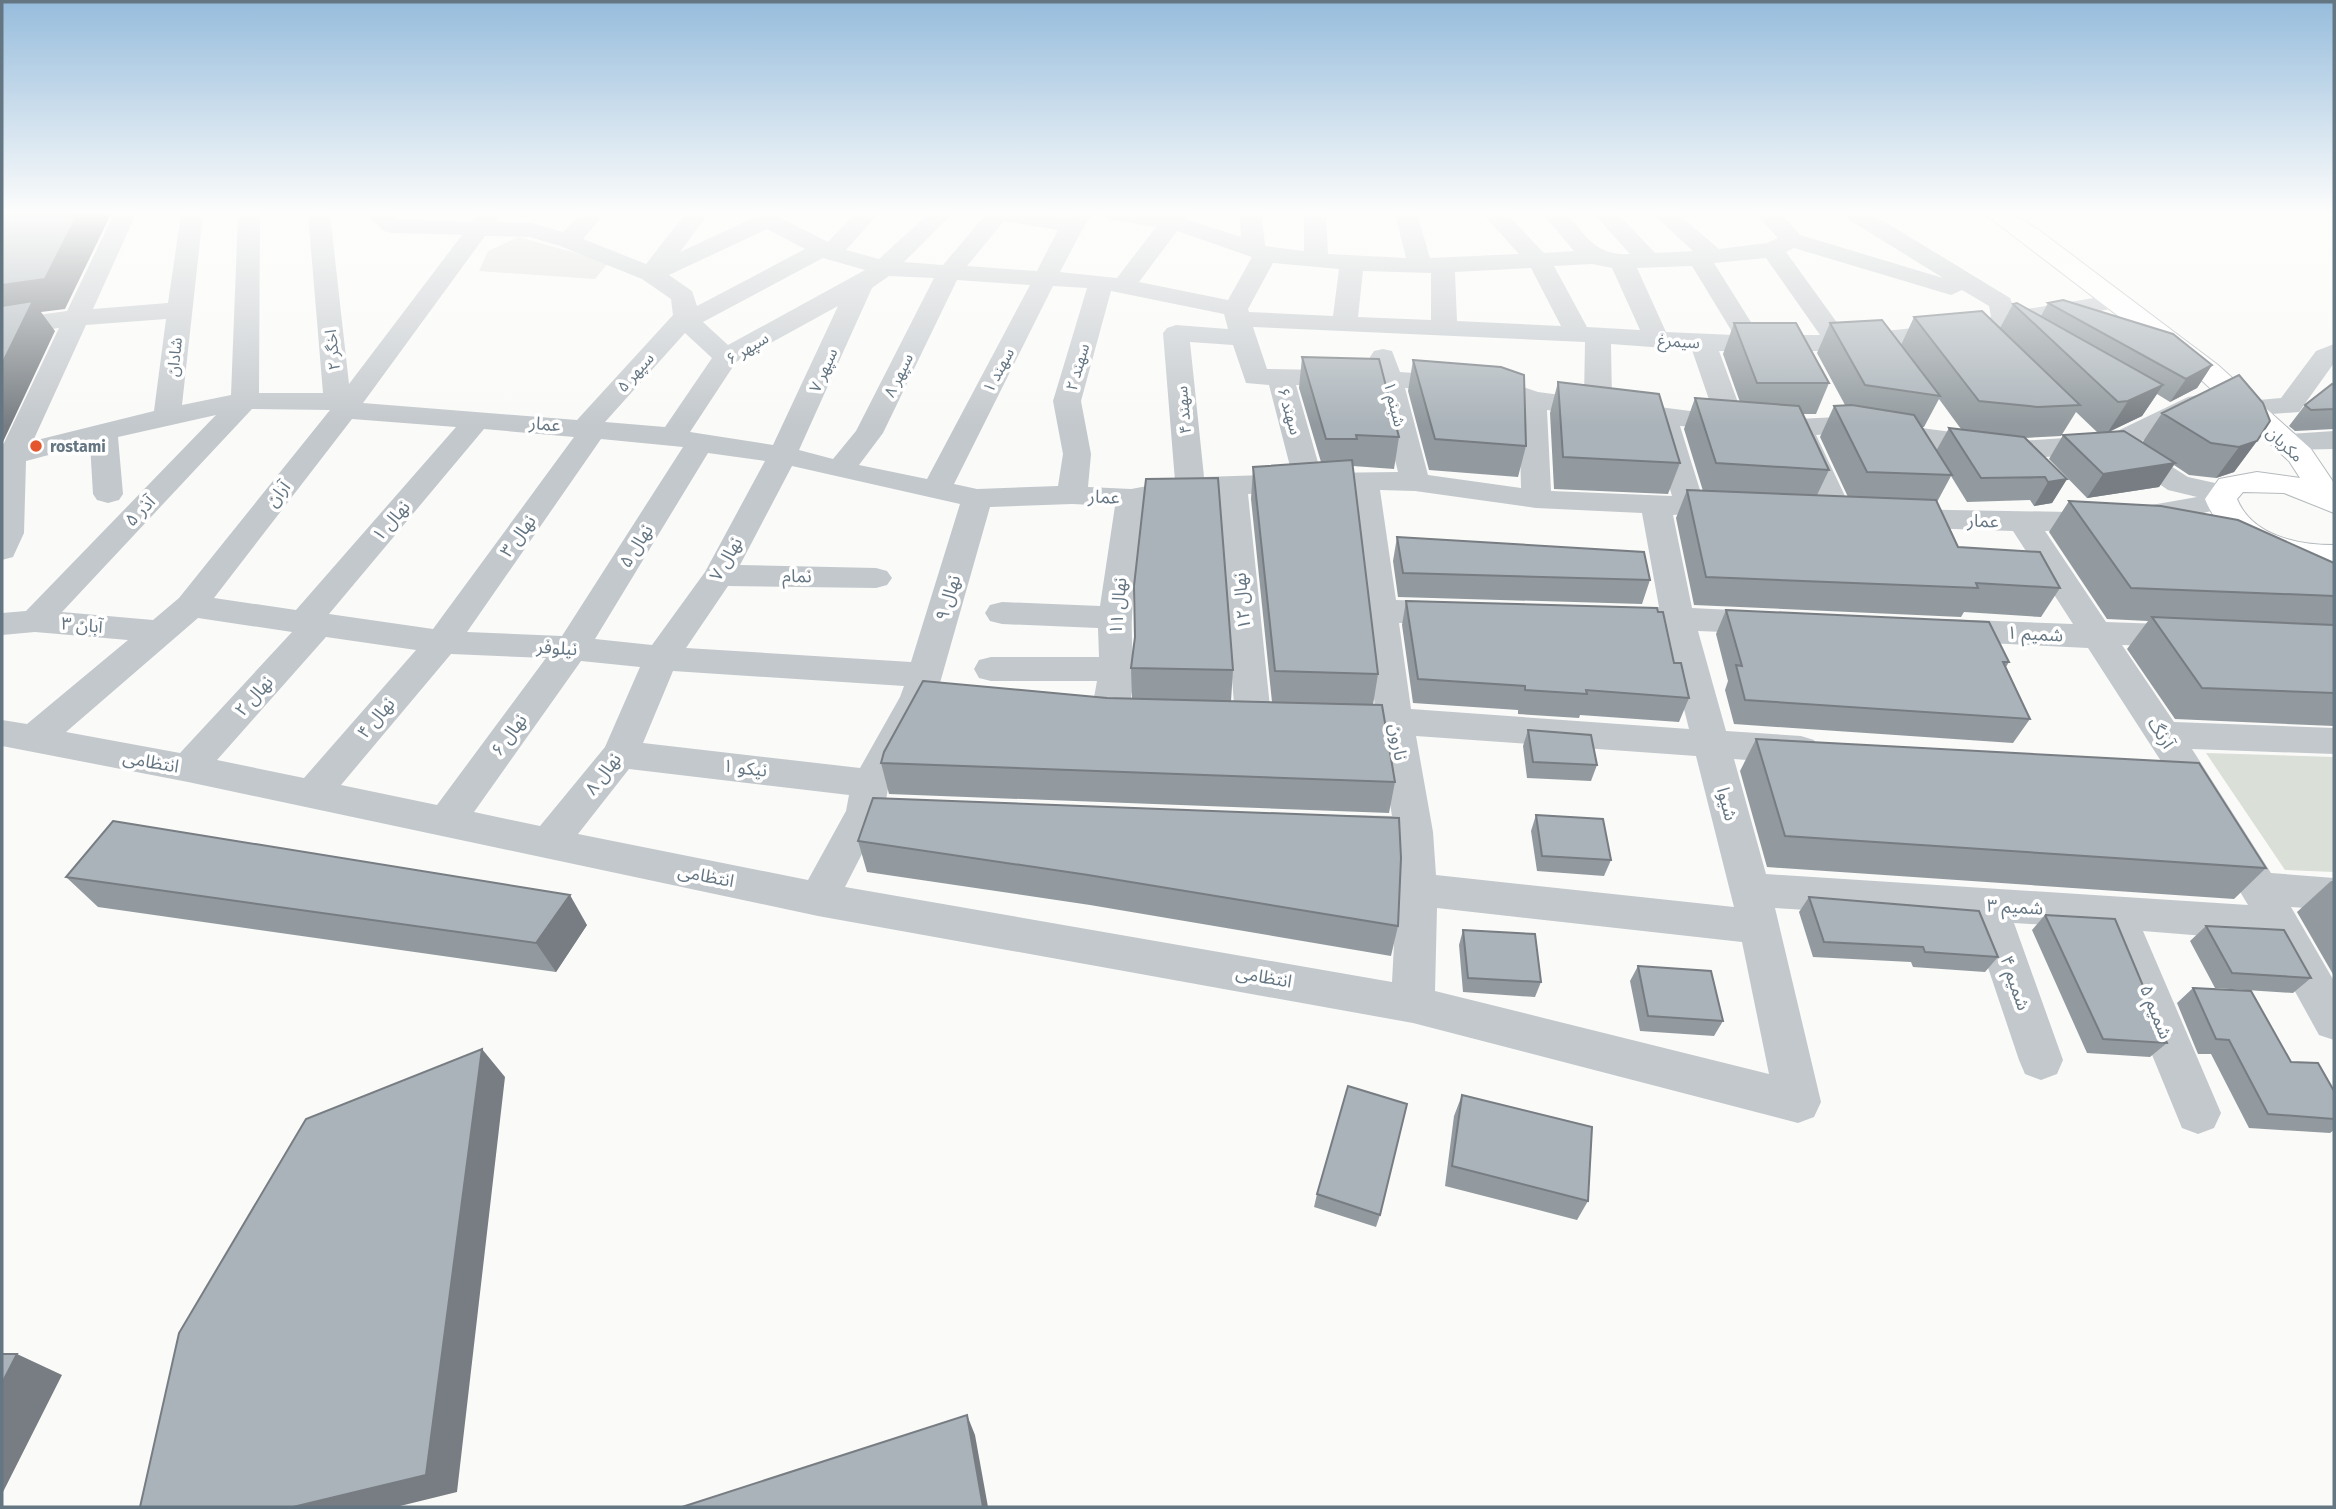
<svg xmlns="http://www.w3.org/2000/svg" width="2336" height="1509" font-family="'Fira Sans','Noto Sans Arabic',sans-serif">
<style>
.green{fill:#dadfd7}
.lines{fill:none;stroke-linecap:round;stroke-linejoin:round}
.major-casing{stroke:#b5babe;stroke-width:2}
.minor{fill:#c3c8cc;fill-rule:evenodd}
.major{fill:#fff;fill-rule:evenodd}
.wall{fill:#929a9f;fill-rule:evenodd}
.shaded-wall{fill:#777d82}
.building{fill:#aab3b9;stroke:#777d82;stroke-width:2}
.poi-dot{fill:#e4572e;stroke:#fff;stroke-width:2.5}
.labels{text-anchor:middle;stroke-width:7;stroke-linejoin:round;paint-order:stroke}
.far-street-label{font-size:16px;fill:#657683;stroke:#fff}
.far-poi-label{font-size:16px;font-weight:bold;fill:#657683;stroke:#fff;text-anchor:start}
.street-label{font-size:18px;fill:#657683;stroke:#fff}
</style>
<rect width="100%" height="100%" fill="#fafaf8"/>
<!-- green -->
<path class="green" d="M518,237L609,262L595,279L479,271L488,251Z
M2206,753L2334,757V872L2285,870Z"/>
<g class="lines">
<defs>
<path id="major" d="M1985,214H2014L2040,231L2218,365L2311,449L2334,483V513L2284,493L2243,492L2237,499C2252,536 2298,545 2334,545V567C2284,566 2225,550 2205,499L2219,479L2257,472L2300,478L2289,461L2198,377Z"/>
</defs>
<!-- major casing -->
<use href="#major" class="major-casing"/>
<!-- minor -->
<path class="minor" d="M114,214H136L93,309L168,303L181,214H203L182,405L231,395L238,214H260L259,393H323L308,214H330L349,384L462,235L392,233L384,231L366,214H391L398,219L472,221L477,214H500L495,222L532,223L563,232L580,214H604L583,239L646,264L685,214H708L680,252L755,217L753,214H783L781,218L828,242L854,214H878L846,250L879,259L928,214H952L904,262L943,265L986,214H1045L1066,218L1070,214H1093L1083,228L1060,272L1117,278L1156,227L1107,219L1104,214H1189L1186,219L1241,237L1240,214H1262L1265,246L1304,251V214H1326L1328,254L1406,258L1395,214H1417L1430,258L1519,254L1483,214H1507L1544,253L1574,251L1543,214H1567C1587,237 1596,256 1630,254L1594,214H1618L1655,253L1693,251L1653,214H1678L1719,249L1767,243L1778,238L1756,214H1782L1800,235L1943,278L1848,219L1845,214H1872L2010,298L2015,311L2118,294L2127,296L2130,301L2127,306L2028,324L2037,333L2033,338L2024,341L2015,338L2001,330L1974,338L1839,351H1719L1743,416L1798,419L1838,417L2020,441L2109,435L2188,397L2198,395L2208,397L2212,403L2208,409L2136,444L2188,477L2233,487L2237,493L2232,505C2166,525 2113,530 2045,531L2106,622L2189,625L2201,628L2206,636L2201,644L2189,647L2122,645L2174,722L2334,728V754L2192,749L2271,873L2334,878V910L2291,907L2334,981V1040L2319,1035L2267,941L2143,931L2221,1113L2214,1128L2198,1134L2182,1128L2100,928L2014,923L2063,1060L2057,1074L2041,1080L2025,1074L2019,1060L1972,920L1775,908L1821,1102L1814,1117L1798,1123L1413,1023L818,916L188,782L2,746V720L27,724L128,640L35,632L2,635V613L26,611L216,415L118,437L123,494L119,500L108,503L97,500L93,494L90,444L26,461L24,533L13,557L2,560V447L59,328L2,336V320L67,311ZM1004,221L1058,230L1037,271L967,266ZM767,229L805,249L697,306L692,291L669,275ZM1177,231L1252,257L1228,300L1139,282ZM485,236L530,237L560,246L642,279L671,299L673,315L577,420L363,403ZM1794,248L1951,295L1962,290L1989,306L1991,317L1972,322L1846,335L1786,252ZM823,258L865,270L728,345L703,322ZM1766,258L1820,335H1759L1714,263ZM1273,263L1339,269L1333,316L1249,312L1248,309ZM1592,264L1612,268L1640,330L1587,327L1554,266ZM1692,266L1734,335L1666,332L1637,268ZM1531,268L1561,326L1457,321L1455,272ZM1363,271L1431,273V320L1358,317ZM889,276L934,278L856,431L833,459L799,450L872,288ZM957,280L1030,285L927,479L859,465L883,433ZM1053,286L1087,288L1053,401L1063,454L1058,486L977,489L954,484ZM1111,291L1224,314L1228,329L1176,325L1167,328L1163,333L1175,481L1131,489L1088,487L1091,454L1081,401ZM838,306L773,445L690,432L736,362ZM166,319L154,411L33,441L86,325ZM1253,327L1585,342L1584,398L1538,392L1499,379L1400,372L1392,351L1383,349L1374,351L1370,357L1373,371L1267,369ZM685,333L712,358L665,427L605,422ZM1190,342L1233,345L1246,383L1269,385L1292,474L1204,477ZM1611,344L1692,350L1714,414L1612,401ZM1296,385L1377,387L1398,472L1321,473ZM1405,388L1495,395L1519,404L1521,488L1428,475ZM252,409L330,410L179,598L153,620L62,612ZM1547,410L1651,423L1672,496L1551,491ZM352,419L456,427L296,610L214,598ZM1680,426L1790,435L1824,515L1828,522L1839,524L1850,522L1854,515L1816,435L1838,433L1910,446L2020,459L2113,452L2168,490L2197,497L2140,507L2070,512L1895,509L1884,511L1880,518L1884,525L1895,527L2013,531L2073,624L1946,619L1934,622L1929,630L1934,638L1946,641L2088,648L2179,789L2248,905L1766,874L1734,759L1801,764L1814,760L1819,750L1814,740L1801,736L1726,731L1698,631L1772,634L1784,631L1789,623L1784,615L1772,612L1692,608L1673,515L1701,513L1705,506ZM484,429L574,437L433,629L329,614ZM601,439L683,447L562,636L467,632ZM708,453L765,461L705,572L652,645L595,639ZM792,466L960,504L911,662L686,648L728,586L876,588L887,585L892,578L887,571L876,568L740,565ZM1350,489L1375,707L1335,706L1322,710L1317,719L1322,728L1335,732L1379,733L1392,816L1348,815L1334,819L1329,830L1334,841L1348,845L1395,847L1397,889L1392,982L845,887L884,811L889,783L936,697L990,507L1072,504L1115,506L1100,606L1002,602L990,605L985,613L990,621L1002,624L1098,628L1099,657H991L979,660L974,669L979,678L991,681H1097L1091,714L1096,723L1109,727L1122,723C1140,692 1130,651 1132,617C1134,580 1141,542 1145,504L1190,496L1218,495L1235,717L1240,726L1253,730L1266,726L1271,717L1248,494ZM1380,490L1415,491L1536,508L1642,513L1659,607L1644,610L1639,618L1644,626L1664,629L1689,729L1411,709L1399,623L1454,624L1466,621L1471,613L1466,605L1454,602L1396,600ZM198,618L292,632L180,753L66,732ZM326,637L416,650L304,778L217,760ZM451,654L546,658L437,805L341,785ZM581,661L640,667L605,747L540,826L474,812ZM673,671L904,686L900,697L860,768L643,743ZM1416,736L1696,756L1734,907L1436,875L1433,832ZM629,769L849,795L846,811L808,880L578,834ZM1437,908L1742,942L1769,1074L1435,991Z
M2334,344V363L2299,412L2246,416L2236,414L2232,408L2236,402L2281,398L2316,351Z
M2334,431V449L2285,450L2275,447L2271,441L2275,435Z"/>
<!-- major -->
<use href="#major" class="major"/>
</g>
<!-- wall -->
<path class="wall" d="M2048,303L2212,365L2197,388L2170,402L2157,394L2142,416L2109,432L2142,443L2162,413L2257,441L2234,472L2216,478L2189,475L2174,465L2159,487L2087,498L2049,459L2063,435L2098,433L2076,412L2061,436L2025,438L2067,479L2052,503L2034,506L2030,500L1967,502L1951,476L1937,502L1958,547L2060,588L2041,617L1964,612L1961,617L1694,605L1676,518L1687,490L1703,491L1684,429L1695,398L1740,402L1723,354L1734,323L1829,383L1816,414H1803L1829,470L1817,495L1848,497L1820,437L1834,406L1845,405L1817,353L1830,323L1901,345L1914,317L2000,328L2013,304L2041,316ZM1939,399L1961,429L1949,428L1936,451L1921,427H1924Z
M1302,357L1399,437L1394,469L1353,466V469L1378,674L1373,705L1395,782L1389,813L889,794L881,763L1107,698L1132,699L1131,668L1233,670L1231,701L1272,702L1251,499L1253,467L1321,462L1299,388Z
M1413,360L1526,446L1518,477L1429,470L1408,391Z
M1558,382L1680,463L1668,494L1554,489L1550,413Z
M2334,385V429L2295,431L2289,426L2305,405Z
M2069,501L2334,563V726L2175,719L2127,649L2148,621L2107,619L2049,532Z
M1397,537L1650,580L1642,604L1398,597L1393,561Z
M1406,601L1674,663L1689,698L1679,722L1580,715L1579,718L1518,714V710L1413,703L1402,625Z
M1726,610L2009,662L2006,667L2030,719L2013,743L1734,724L1725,690L1728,681L1716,634Z
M1528,730L1597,765L1591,781L1527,778L1523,746Z
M1756,739L2266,868L2234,899L1767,867L1740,771Z
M873,798L1398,926L1391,956L1090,905L867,872L858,841Z
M1536,815L1611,860L1604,876L1537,871L1531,831Z
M66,877L587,925L556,972L98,907Z
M2331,881H2334V976L2297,912Z
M1809,897L1998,957L1985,972L1913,967L1911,962L1813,957L1799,912Z
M2045,915L2167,1043L2150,1057L2087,1053L2032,930Z
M2206,926L2311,978L2293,993L2215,988L2190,941Z
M1463,930L1541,982L1535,997L1463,992L1459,945Z
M1638,966L1723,1021L1714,1036L1640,1031L1630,981Z
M2193,988L2291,1062L2334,1091V1130L2330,1133L2249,1128L2211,1054H2198L2177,1003Z
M1462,1095L1588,1201L1577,1220L1445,1186L1454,1116Z
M1317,1194L1380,1215L1376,1227L1314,1207Z"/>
<!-- shaded-wall -->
<path class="shaded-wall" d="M78,214H111L65,309L41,312L55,331L2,444V285Z
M2212,365L2197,388L2170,402L2186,379Z
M2163,385L2142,416L2108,432L2128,401Z
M2257,441L2234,472L2216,478L2239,447Z
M2175,463L2159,487L2087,498L2103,474Z
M2067,479L2052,503L2034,506L2048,482Z
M570,895L587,925L556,972L536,943Z
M482,1049L505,1077L457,1492L396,1507H293Z
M17,1354L62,1375L2,1494V1383Z
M967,1415L975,1435L988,1507H983Z"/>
<!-- building -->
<path class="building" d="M3,214H78L45,279L2,285V216Z
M2063,300L2173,334L2212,365L2186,379L2048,303Z
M33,301L2,364V306Z
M2017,303L2163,385L2128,401L2118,402L2013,304Z
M1982,311L2080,405L2038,407L1979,401L1914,317Z
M1882,320L1940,396L1865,385L1830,323Z
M1734,323H1796L1829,383H1757Z
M1302,357L1379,359L1399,437L1356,435L1357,439H1326Z
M1413,360L1501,367L1524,375L1526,446L1435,439Z
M2239,375L2263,403L2270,421L2257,441L2239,447L2211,443L2162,413Z
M1558,382L1659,394L1680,463L1563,457Z
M2332,384L2334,385V409L2311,410L2305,405Z
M1695,398L1799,406L1829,470L1716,463Z
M1852,405L1914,415L1952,475L1867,472L1834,406Z
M1949,428L2024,437L2067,479L2048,482L2045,477L1981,478Z
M2124,431L2175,463L2103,474L2063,435Z
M1352,460L1378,674L1275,671L1253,467Z
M1218,478L1233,670L1131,668L1135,637L1134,586L1146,479Z
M1687,490L1936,500L1958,547L2040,552L2060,588L1976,583L1978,588L1706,577Z
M2069,501L2161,506L2238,520L2334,563V596L2131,588Z
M1397,537L1644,552L1650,580L1403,573Z
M1406,601L1657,608L1658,612H1663L1674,663H1681L1689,698L1586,690L1587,694L1525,690V686L1418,679Z
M1726,610L1989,622L2009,662H2003L2030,719L1745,700L1736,665L1742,666Z
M2152,617L2334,625V693L2202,688Z
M923,681L1107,698L1382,705L1395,782L881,763L884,752Z
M1528,730L1591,735L1597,765L1533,762Z
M1756,739L2199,763L2266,868L1785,836Z
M873,798L1399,818L1401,858L1398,926L1088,875L858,841Z
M1536,815L1603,819L1611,860L1542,856Z
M113,821L570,895L536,943L66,877Z
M1809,897L1979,911L1998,957L1925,952L1923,947L1824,942Z
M2045,915L2115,919L2167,1043L2103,1039Z
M2206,926L2284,930L2311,978L2232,973Z
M1463,930L1535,934L1541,982L1468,978Z
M1638,966L1711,971L1723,1021L1648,1016Z
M2193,988L2251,991L2291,1062L2318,1063L2334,1091V1119L2268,1114L2229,1040L2216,1039Z
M482,1049L426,1475L293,1507H140L179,1333L306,1119Z
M1348,1086L1407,1104L1380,1215L1317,1194Z
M1462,1095L1592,1127L1588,1201L1452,1166Z
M2,1354H17L2,1383Z
M967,1415L983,1507H682Z"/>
<!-- sky -->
<linearGradient id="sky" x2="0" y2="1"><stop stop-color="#96bcdc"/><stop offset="0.5" stop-color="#fdfdfc"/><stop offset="1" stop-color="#fdfdfc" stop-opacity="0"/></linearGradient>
<rect width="2336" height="426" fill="url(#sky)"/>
<!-- markers -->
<circle class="poi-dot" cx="36" cy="446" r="7"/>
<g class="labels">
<!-- far-street labels -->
<g class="far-street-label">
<text transform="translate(1679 341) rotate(4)" y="6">سیمرغ</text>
<text transform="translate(747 348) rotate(-32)" y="6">سپهر ۶</text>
<text transform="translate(332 350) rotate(-96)" y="6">اخگر ۲</text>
<text transform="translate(174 357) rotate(-84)" y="6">شادان</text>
<text transform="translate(1077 367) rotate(-74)" y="6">سهند ۲</text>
<text transform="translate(823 370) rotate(-66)" y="6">سپهر ۷</text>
<text transform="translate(998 370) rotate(-62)" y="6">سهند ۱</text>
<text transform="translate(635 372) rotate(-48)" y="6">سپهر ۵</text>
<text transform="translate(898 375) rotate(-64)" y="6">سپهر ۸</text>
<text transform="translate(1395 404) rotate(76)" y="6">شبنم ۱</text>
<text transform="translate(1183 410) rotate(-95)" y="6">سهند ۴</text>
<text transform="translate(1290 411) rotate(74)" y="6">سهند ۶</text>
<text transform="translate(2285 444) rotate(43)" y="6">مکریان</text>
</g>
<!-- far-poi labels -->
<g class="far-poi-label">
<text x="50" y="452">rostami</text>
</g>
<!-- street labels -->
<g class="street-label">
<text transform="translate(545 424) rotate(5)" y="6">عمار</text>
<text transform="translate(278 494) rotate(-52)" y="6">آران</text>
<text transform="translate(1104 497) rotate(3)" y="6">عمار</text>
<text transform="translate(140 511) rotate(-46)" y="6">آذر ۵</text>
<text transform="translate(391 521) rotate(-49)" y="6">نهال ۱</text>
<text transform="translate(1983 521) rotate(2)" y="6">عمار</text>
<text transform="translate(518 536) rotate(-54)" y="6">نهال ۳</text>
<text transform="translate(636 546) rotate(-58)" y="6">نهال ۵</text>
<text transform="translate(726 559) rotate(-60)" y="6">نهال ۷</text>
<text transform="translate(797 576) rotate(1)" y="6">نمام</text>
<text transform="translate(948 598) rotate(-73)" y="6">نهال ۹</text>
<text transform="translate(1242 601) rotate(-95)" y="6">نهال ۱۲</text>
<text transform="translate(1118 606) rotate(-85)" y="6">نهال ۱۱</text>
<text transform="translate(82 625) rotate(5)" y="6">آبان ۳</text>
<text transform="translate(2035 634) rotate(3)" y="6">شمیم ۱</text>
<text transform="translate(557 648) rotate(4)" y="6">نیلوفر</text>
<text transform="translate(254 696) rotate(-48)" y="6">نهال ۲</text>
<text transform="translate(376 718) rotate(-50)" y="6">نهال ۴</text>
<text transform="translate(2161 733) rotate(57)" y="6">آرنگ</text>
<text transform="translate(509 735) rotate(-54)" y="6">نهال ۶</text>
<text transform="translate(1398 742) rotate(81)" y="6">نارون</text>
<text transform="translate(151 762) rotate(10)" y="6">انتظامی</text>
<text transform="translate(745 768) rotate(7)" y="6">نیکو ۱</text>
<text transform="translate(603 774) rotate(-53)" y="6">نهال ۸</text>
<text transform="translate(1727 804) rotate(75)" y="6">شیوا</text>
<text transform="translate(706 876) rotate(11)" y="6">انتظامی</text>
<text transform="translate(2015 907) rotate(3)" y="6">شمیم ۳</text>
<text transform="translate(1264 977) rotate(10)" y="6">انتظامی</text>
<text transform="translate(2015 983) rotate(71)" y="6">شمیم ۴</text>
<text transform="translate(2156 1012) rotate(68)" y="6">شمیم ۵</text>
</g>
</g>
<!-- border -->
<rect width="2336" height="1509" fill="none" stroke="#657683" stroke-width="7"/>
</svg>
